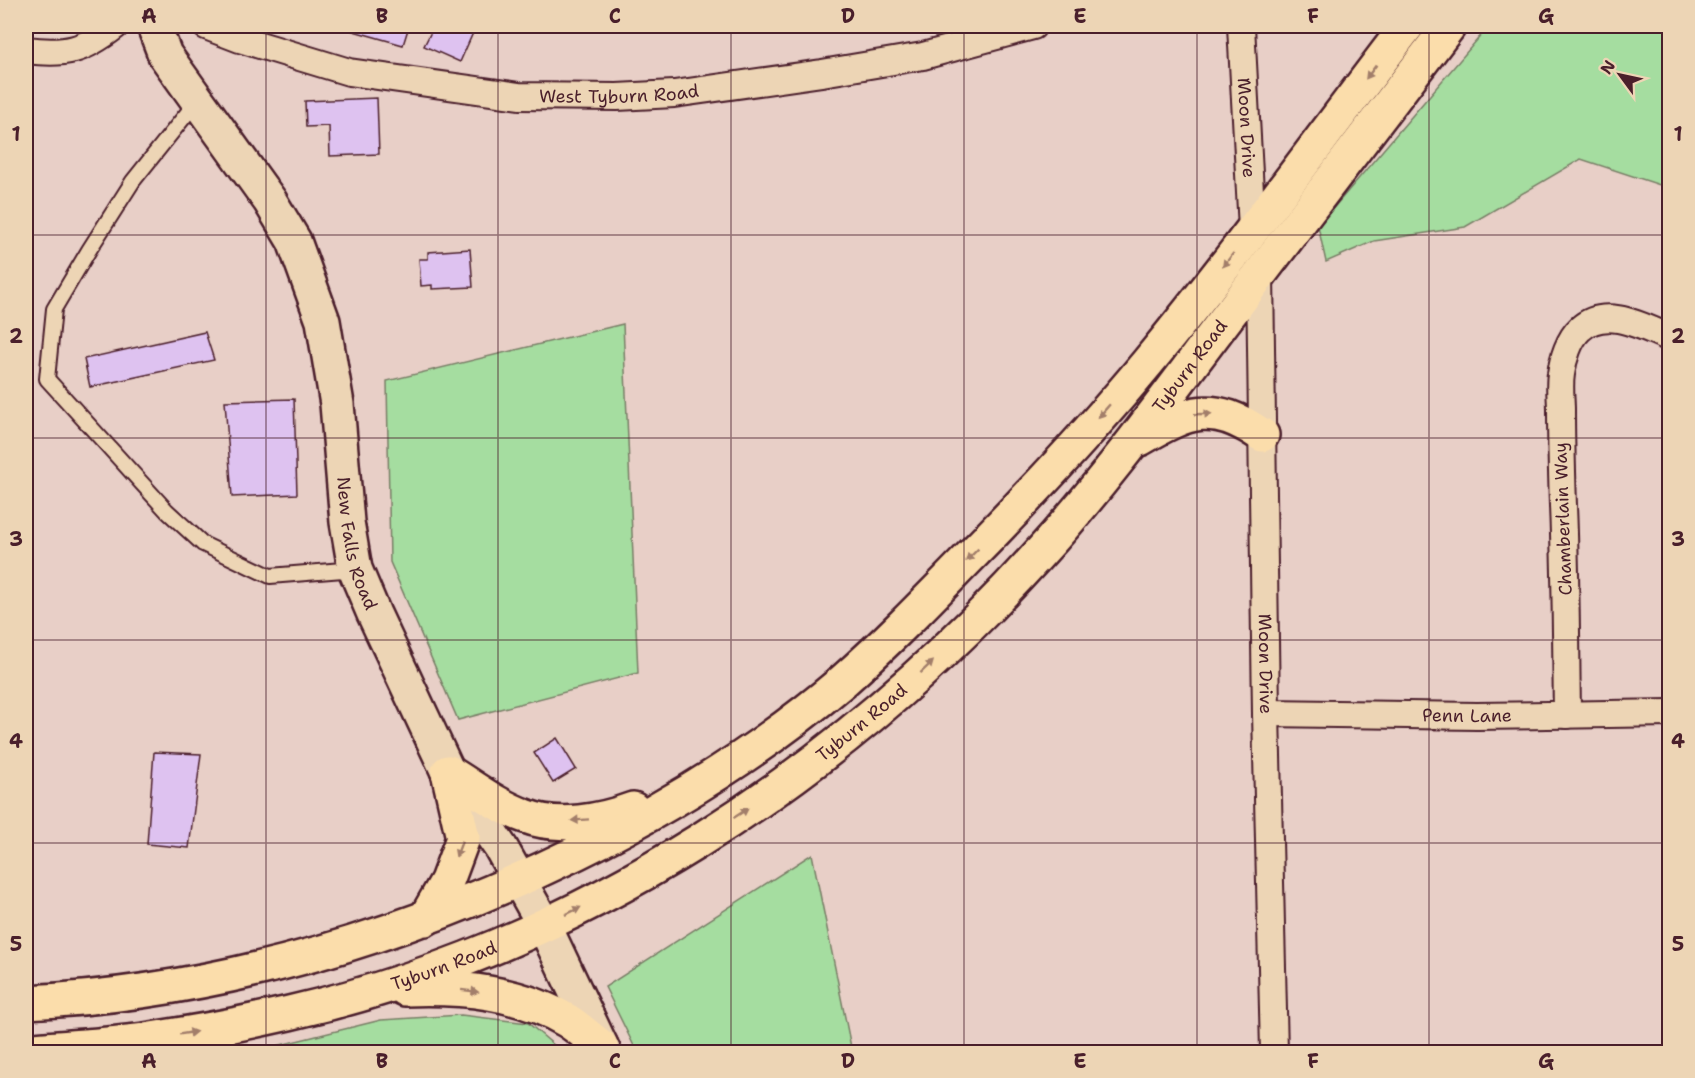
<svg xmlns="http://www.w3.org/2000/svg" width="1695" height="1078" font-family="'Shantell Sans',sans-serif">
<style>
.green{fill:#a5dda0;stroke:#787e66;stroke-width:1.5}
.building{fill:#dec2f0;stroke:#4a1f2b;stroke-width:1.5}
.lines{fill:none;stroke-linecap:round;stroke-linejoin:round}
.lane-casing{stroke:#4a1f2b;stroke-width:18}
.street-casing{stroke:#4a1f2b;stroke-width:30}
.secondary-casing{stroke:#4a1f2b;stroke-width:38}
.primary-casing{stroke:#4a1f2b;stroke-width:38}
.lane{stroke:#edd5b5;stroke-width:14}
.street{stroke:#edd5b5;stroke-width:26}
.secondary{stroke:#edd5b5;stroke-width:33}
.primary{stroke:#fbddab;stroke-width:33}
.oneway{fill:#a27e6b}
.grid{fill:none;stroke:#4a1f2b;stroke-width:1.5;stroke-opacity:0.55}
.labels{text-anchor:middle;stroke-width:4.5;stroke-linejoin:round;paint-order:stroke}
.street-label{font-size:18px;fill:#4a1f2b;stroke:#edd5b5}
.neatline{fill:none;stroke:#4a1f2b;stroke-width:2}
.grid-label{font-size:20px;text-anchor:middle;font-weight:bold;fill:#4a1f2b}
</style>
<rect width="100%" height="100%" fill="#e8cfc7"/>
<filter id="ink" filterUnits="userSpaceOnUse"><feTurbulence type="fractalNoise" baseFrequency=".0167" numOctaves="2"/><feDisplacementMap in="SourceGraphic" scale="12" xChannelSelector="R" yChannelSelector="G"/><feConvolveMatrix kernelMatrix="1 2 1 2 8 2 1 2 1" color-interpolation-filters="sRGB"/></filter>
<g filter="url(#ink)">
<!-- green -->
<path class="green" d="M1489,26H1669V188L1581,159L1465,227L1374,241L1326,262L1318,226Z
M623,324L638,673L458,720L390,562L387,381Z
M812,854L852,1052H637L605,987Z
M461,1015L528,1023L562,1052H238L268,1048L381,1020Z"/>
<!-- building -->
<path class="building" d="M352,26H409L403,45L350,30Z
M434,26H476L460,62L424,46Z
M377,98L379,154L330,156L329,126L306,127L305,101Z
M470,249L473,287L432,289V285L421,286L419,259H428V252Z
M205,332L214,360L90,387L84,359Z
M294,399L297,494L232,497L225,401Z
M557,738L576,769L553,783L534,753Z
M154,752L201,754L189,848L147,844Z"/>
<g class="lines">
<defs>
<path id="lane" d="M197,101L133,181L89,250L54,309L47,379L167,511L203,544L270,576L355,569"/>
<g id="street">
<path id="s1" d="M206,26L240,39L349,72L519,96L617,97L674,94L822,73L923,56L1033,26"/>
<path id="s2" d="M1241,26L1252,229"/>
<path d="M26,50C66,55 83,51 115,26"/>
<path id="s3" d="M1260,274L1266,713L1274,1052"/>
<path id="s4" d="M1266,713L1477,716L1670,713"/>
<path d="M1567,715C1566,645 1566,576 1563,506C1562,474 1561,442 1561,410C1561,399 1559,386 1561,374C1563,359 1569,339 1580,329C1605,305 1644,327 1670,338"/>
</g>
<g id="secondary">
<path id="s5" d="M154,26L165,55L270,201L294,241L323,321L337,404L347,522L355,569L374,614L448,772L501,848L544,925L604,1052"/>
</g>
<g id="primary">
<path d="M1140,439C1189,410 1213,401 1262,435"/>
<path d="M448,772C473,787 497,806 525,816C558,829 601,821 633,809"/>
<path d="M425,919L447,881L463,838L448,772"/>
<path d="M405,989C461,987 518,991 568,1021C579,1028 590,1038 601,1046"/>
<path d="M26,1002C218,993 404,937 576,853C671,806 762,750 843,681C885,644 924,604 963,564C1027,499 1090,432 1148,362C1238,253 1321,138 1407,26"/>
<path id="s6" d="M26,1051C65,1047 105,1045 144,1040C193,1033 241,1024 289,1013C579,947 840,774 1038,555C1104,483 1162,403 1221,325C1297,225 1373,125 1449,26"/>
</g>
</defs>
<!-- lane casing -->
<use href="#lane" class="lane-casing"/>
<!-- street casing -->
<use href="#street" class="street-casing"/>
<!-- secondary casing -->
<use href="#secondary" class="secondary-casing"/>
<!-- primary casing -->
<use href="#primary" class="primary-casing"/>
<!-- lane -->
<use href="#lane" class="lane"/>
<!-- street -->
<use href="#street" class="street"/>
<!-- secondary -->
<use href="#secondary" class="secondary"/>
<!-- primary -->
<use href="#primary" class="primary"/>
</g>
<!-- one-way arrows -->
<defs><path id="oneway-solid" d="M-6-.8H1V-3.2L6.5 0L1 3.2V.8H-6Z" transform="scale(1.5)"/></defs>
<g class="oneway">
<use href="#oneway-solid" transform="translate(1371 72) rotate(127)"/>
<use href="#oneway-solid" transform="translate(1228 260) rotate(128)"/>
<use href="#oneway-solid" transform="translate(1104 411) rotate(131)"/>
<use href="#oneway-solid" transform="translate(1203 414) rotate(-2)"/>
<use href="#oneway-solid" transform="translate(972 555) rotate(135)"/>
<use href="#oneway-solid" transform="translate(927 667) rotate(-43)"/>
<use href="#oneway-solid" transform="translate(741 813) rotate(-33)"/>
<use href="#oneway-solid" transform="translate(580 820) rotate(176)"/>
<use href="#oneway-solid" transform="translate(459 849) rotate(111)"/>
<use href="#oneway-solid" transform="translate(573 911) rotate(-26)"/>
<use href="#oneway-solid" transform="translate(470 991) rotate(7)"/>
<use href="#oneway-solid" transform="translate(188 1033) rotate(-9)"/>
</g>
</g>
<!-- grid -->
<path class="grid" d="M266,26V1052M498,26V1052M731,26V1052M964,26V1052M1197,26V1052M1429,26V1052M26,235H1670M26,438H1670M26,640H1670M26,843H1670"/>
<g class="labels">
<!-- street labels -->
<g class="street-label">
<text dy="6" stroke="none"><textPath href="#s1" startOffset="422">West Tyburn Road</textPath></text>
<text dy="6" stroke="none"><textPath href="#s2" startOffset="102">Moon Drive</textPath></text>
<text dy="6" stroke="none"><textPath href="#s6" startOffset="1400">Tyburn Road</textPath></text>
<text transform="translate(1563 519) rotate(-92)" y="6">Chamberlain Way</text>
<text dy="6" stroke="none"><textPath href="#s5" startOffset="568">New Falls Road</textPath></text>
<text dy="6" stroke="none"><textPath href="#s3" startOffset="390">Moon Drive</textPath></text>
<text dy="6" stroke="none"><textPath href="#s4" startOffset="201">Penn Lane</textPath></text>
<text dy="6" stroke="none"><textPath href="#s6" startOffset="914">Tyburn Road</textPath></text>
<text dy="6" stroke="none"><textPath href="#s6" startOffset="428">Tyburn Road</textPath></text>
</g>
</g>
<!-- margin -->
<rect width="1695" height="1078" fill="none" stroke="#edd5b5" stroke-width="66"/>
<!-- north arrow -->
<g transform="translate(1620 75) rotate(303)" stroke="#edd5b5" stroke-width="4.5" paint-order="stroke">
<path d="M0-4.5L10 22L0 15L-10 22Z" fill="#4a1f2b"/>
<text y="-9" font-size="16" font-weight="bold" text-anchor="middle" fill="#4a1f2b">N</text>
</g>
<rect x="33" y="33" width="1629" height="1012" class="neatline"/>
<g class="grid-label">
<text x="149" y="23">A</text>
<text x="382" y="23">B</text>
<text x="615" y="23">C</text>
<text x="848" y="23">D</text>
<text x="1080" y="23">E</text>
<text x="1313" y="23">F</text>
<text x="1546" y="23">G</text>
<text x="16" y="141">1</text>
<text x="1678" y="141">1</text>
<text x="16" y="343">2</text>
<text x="1678" y="343">2</text>
<text x="16" y="546">3</text>
<text x="1678" y="546">3</text>
<text x="16" y="748">4</text>
<text x="1678" y="748">4</text>
<text x="16" y="951">5</text>
<text x="1678" y="951">5</text>
<text x="149" y="1068">A</text>
<text x="382" y="1068">B</text>
<text x="615" y="1068">C</text>
<text x="848" y="1068">D</text>
<text x="1080" y="1068">E</text>
<text x="1313" y="1068">F</text>
<text x="1546" y="1068">G</text>
</g>
</svg>
